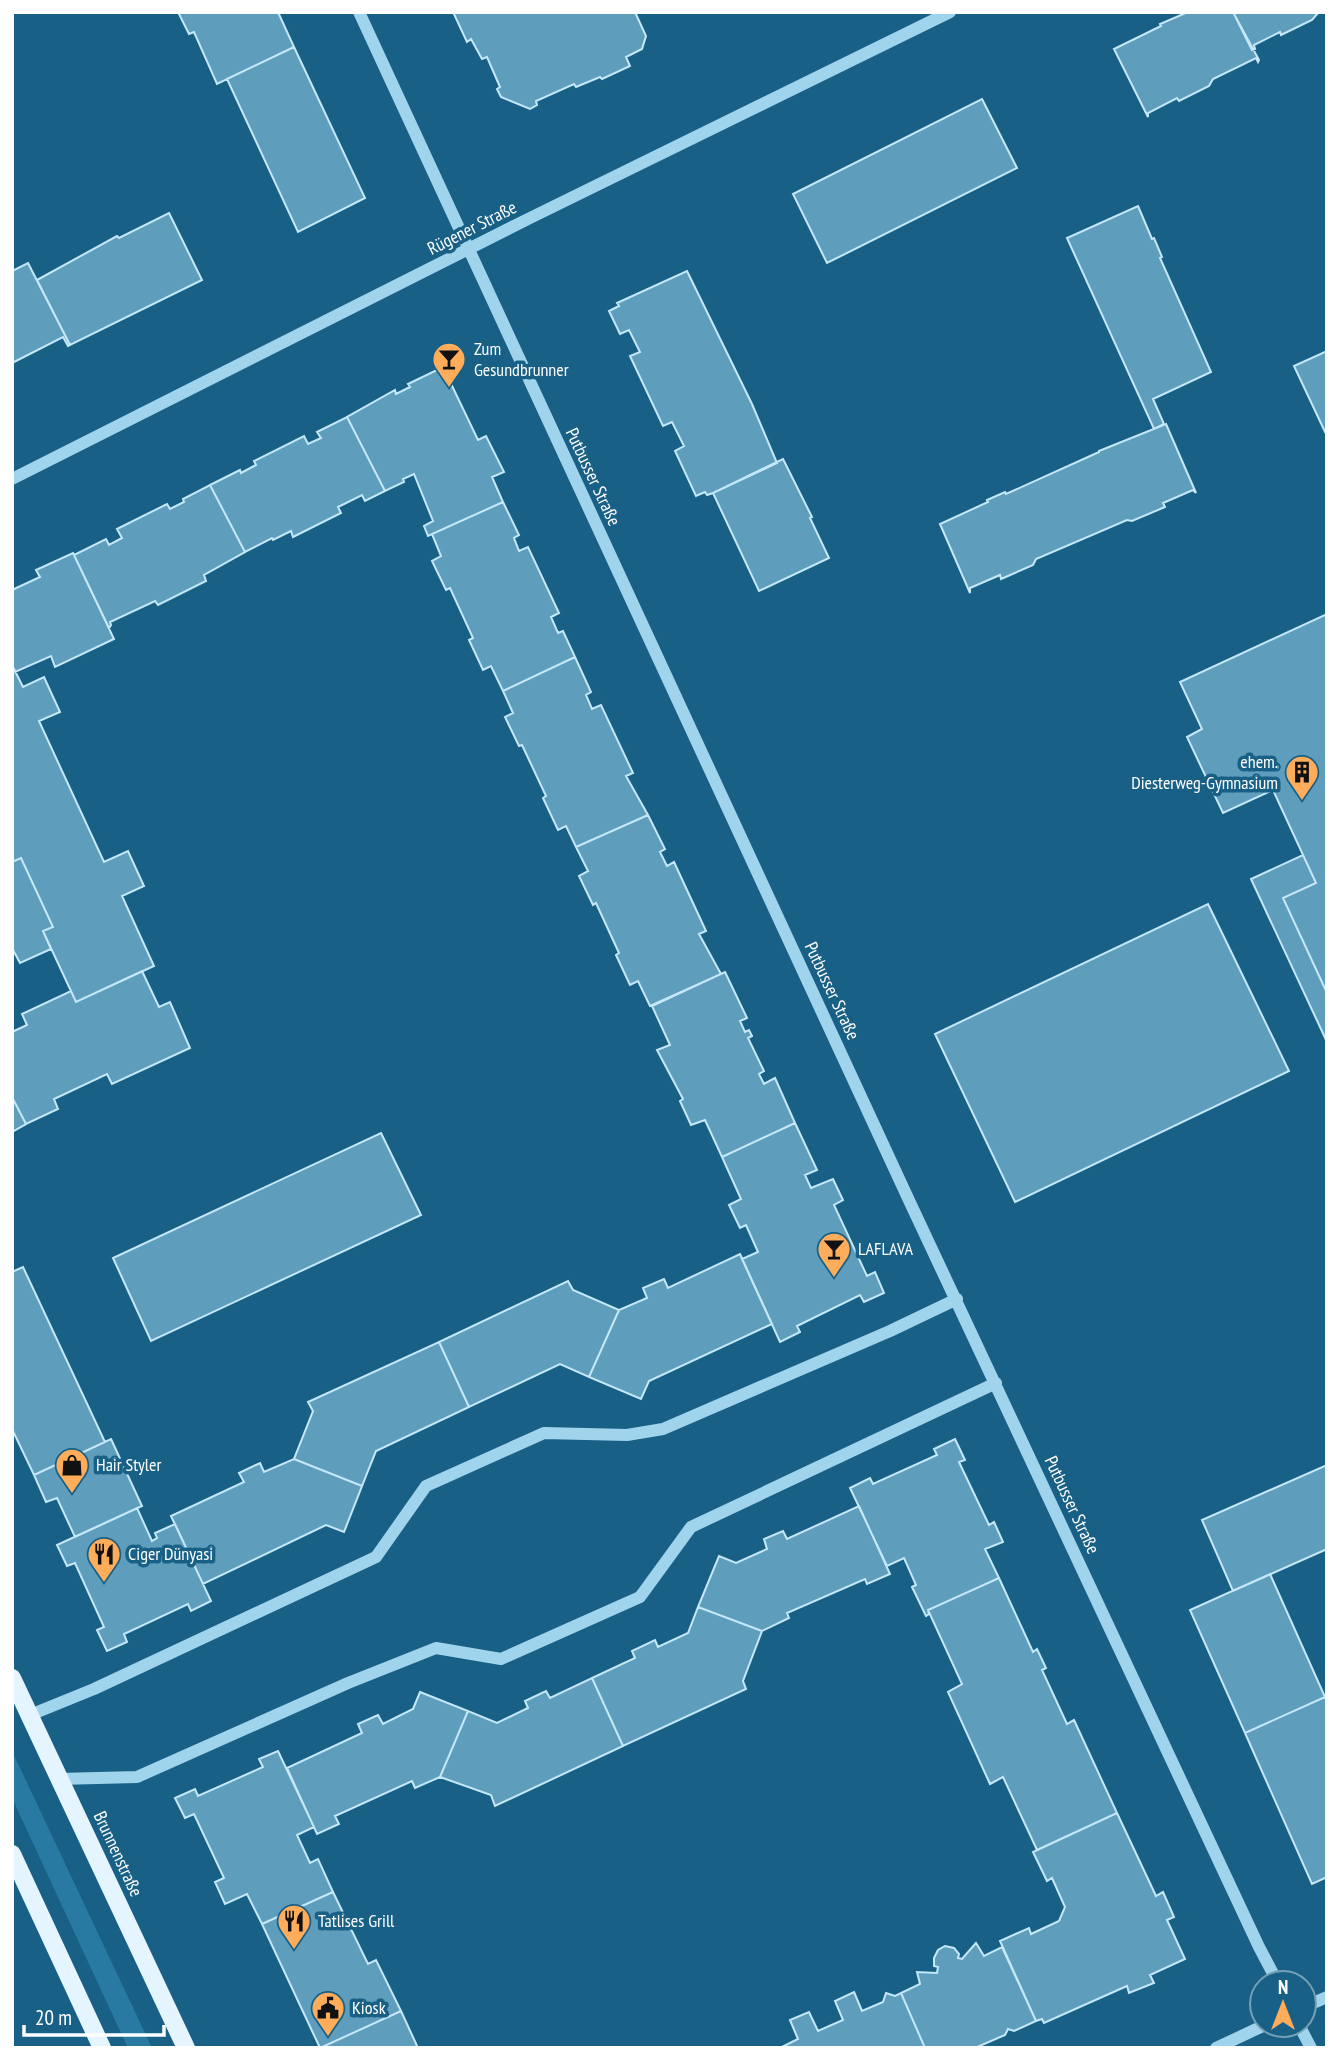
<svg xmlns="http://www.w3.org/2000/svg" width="1339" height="2060" font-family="'PT Sans Narrow',sans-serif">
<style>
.green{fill:#297aa3}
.building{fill:#5f9dbc;stroke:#c5e8f9;stroke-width:2}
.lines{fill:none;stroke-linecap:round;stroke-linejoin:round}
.minor{stroke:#a0d3ec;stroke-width:12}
.major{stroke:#e5f5ff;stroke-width:18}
.labels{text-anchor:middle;stroke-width:7;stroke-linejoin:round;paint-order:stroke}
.street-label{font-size:18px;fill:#fff;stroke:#196086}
.poi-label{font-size:18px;fill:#fff;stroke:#196086;text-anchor:start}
</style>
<rect width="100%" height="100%" fill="#196086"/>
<!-- green -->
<path class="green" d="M12,1751L152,2048H128L12,1798Z"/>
<!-- building -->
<path class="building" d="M178,12H278L294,47L217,84L194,32L189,34Z
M453,12H635L646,36L642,49L626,57L630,66L602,79L600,77L576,87L574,84L536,101L537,105L530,109L501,97L497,89L500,87L487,57L482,59L471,39L467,42Z
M1188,12H1233L1259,60L1258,62L1256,58L1213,79L1209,86L1179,101L1177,98L1148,113V117L1114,49L1161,26L1160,24Z
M1233,12H1319L1312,20L1281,35L1280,32L1254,45L1255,49L1252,50Z
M294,47L365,198L298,232L227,79Z
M982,99L1017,168L827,263L793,194Z
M1138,206L1152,239L1154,238L1162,257L1160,258L1211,372L1153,399L1164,424L1154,429L1067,238Z
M169,213L202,280L70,345L37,280L117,236L119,238Z
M28,263L70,345L68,346L63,337L12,363V271Z
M687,271L752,404L777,463L713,493L707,495L705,492L696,496L675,451L684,446L672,422L663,426L630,356L640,352L629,330L620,334L609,311L619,306L617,303Z
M1327,351V434H1326L1294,366Z
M443,367L478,440L486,436L504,472L492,477L503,502L428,536L424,526L433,521L414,474L403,479L404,482L385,491L347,417L395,390L396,394L410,387L408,384Z
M347,417L385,491L365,501L362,495L338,507L341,513L293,537L291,531L273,540L272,538L245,552L210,485L240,470L241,473L256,465L254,461L304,436L308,444L321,438L317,432Z
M1166,424L1196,493L1193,490L1163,503L1165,507L1132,521L1127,520L1036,559L1033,565L1001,579L1000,575L970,588V593L940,524L988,502L987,500L1005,492L1006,494L1099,452V451Z
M783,459L812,517L810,518L829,558L759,591L713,493Z
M210,485L245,552L204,575L206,581L158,605L155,601L110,622L111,625L109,628L74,555L106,539L109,545L122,538L117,529L167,504L170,509L184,502L183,499Z
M503,502L519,535L514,538L519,551L528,547L559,613L551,617L558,633L563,631L575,657L503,691L491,666L483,670L469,640L473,638L450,588L446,590L432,561L441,556L432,534Z
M73,553L114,639L55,667L51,656L15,672L12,664V590L40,577L36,570Z
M1327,614V993L1283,898L1316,883L1273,790L1223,813L1187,737L1202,729L1180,682Z
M575,657L591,692L586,695L592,709L601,705L633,773L626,776L648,815L576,847L566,826L558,830L543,798L546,796L522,745L519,746L505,717L513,713L503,691Z
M12,665L23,687L44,677L60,712L39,721L104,862L128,851L144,886L122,896L154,966L76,1002L43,931L53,927L21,858L12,862Z
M648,815L665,849L660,852L667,866L674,862L706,931L699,934L721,974L650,1006L638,981L630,985L616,955L619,953L596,903L593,905L579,876L588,871L576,847Z
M1303,855L1316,883L1283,898L1327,993V1042L1251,879Z
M21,858L53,927L43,931L51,949L20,963L12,948V862Z
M1208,904L1289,1071L1015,1202L935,1034Z
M142,971L159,1007L170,1002L190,1048L112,1084L107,1074L54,1099L58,1109L26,1124L12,1097V1032L27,1025L22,1014L71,991L76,1002Z
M725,972L747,1018L740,1021L745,1032L749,1030L752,1036L748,1038L764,1071L759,1074L764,1084L775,1078L795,1123L722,1157L705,1120L691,1125L680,1101L683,1099L657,1050L670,1045L652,1006Z
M12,1097L26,1124L12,1132Z
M795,1123L817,1170L805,1175L811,1188L833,1179L843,1200L834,1205L867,1276L875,1272L884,1293L864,1302L860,1295L797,1326L800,1332L780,1342L742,1259L758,1252L746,1225L740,1228L729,1205L741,1199L722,1157Z
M381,1133L421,1215L151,1341L113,1258Z
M740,1254L772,1324L649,1381L641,1399L589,1377L619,1310L647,1298L643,1288L664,1279L668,1288Z
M23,1267L105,1442L34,1475L12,1429V1272Z
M568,1281L573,1290L619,1310L589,1377L560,1364L469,1407L439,1342Z
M439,1342L469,1407L376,1451L362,1486L294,1459L313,1411L308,1402Z
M111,1439L142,1506L75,1537L57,1498L46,1502L34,1475Z
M955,1439L965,1460L959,1462L989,1525L994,1522L1003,1542L985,1549L999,1578L928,1610L929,1614L926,1616L912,1587L916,1585L904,1558L887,1566L850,1488L870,1478L873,1484L937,1455L934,1449Z
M294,1459L362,1486L344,1532L326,1525L203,1584L171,1516L244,1482L239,1473L260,1463L264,1472Z
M1327,1465V1549L1233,1591L1202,1520Z
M859,1506L890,1574L867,1584L865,1579L787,1613L789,1618L762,1631L698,1607L719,1556L736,1563L767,1549L764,1539L783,1531L787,1539Z
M137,1508L152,1541L157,1538L155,1533L175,1524L211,1601L191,1611L188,1604L124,1634L127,1642L107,1651L97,1630L104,1627L75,1563L67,1566L57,1545Z
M1270,1574L1325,1697L1245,1733L1190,1610Z
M999,1578L1033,1652L1037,1649L1046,1668L1042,1670L1067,1724L1074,1720L1117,1813L1037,1850L1003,1777L990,1784L948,1692L962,1684L928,1610Z
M698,1607L762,1631L743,1681L746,1689L623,1746L592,1678L635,1658L632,1651L655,1640L658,1647L688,1633Z
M592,1678L623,1746L495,1806L491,1795L440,1777L468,1711L497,1723L528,1708L525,1701L546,1691L550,1698Z
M420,1692L468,1711L440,1777L415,1788L412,1781L335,1816L339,1824L317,1834L287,1768L362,1733L358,1724L378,1715L383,1724L413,1709Z
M1325,1697L1327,1702V1877L1312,1884L1245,1733Z
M278,1751L314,1827L297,1835L310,1863L318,1859L333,1892L262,1924L247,1894L225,1904L215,1882L224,1878L194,1814L185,1818L175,1798L195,1789L198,1796L263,1767L259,1759Z
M1117,1813L1156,1896L1163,1892L1174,1917L1167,1920L1185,1959L1150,1975L1154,1983L1129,1993L1127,1986L1044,2023L1042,2019L1036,2021L1000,1941L1029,1928L1031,1934L1059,1921L1065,1907L1052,1878L1047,1881L1033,1852Z
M333,1892L368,1964L376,1960L401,2011L320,2048L262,1924Z
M976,1943L984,1956L1002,1947L1036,2021L1014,2031L1008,2029L1005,2035L975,2048H925L901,1993L920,1984L917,1972L937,1973L938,1967L934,1966V1958L938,1950L945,1946L954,1948L959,1954L958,1958L962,1959Z
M854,1992L862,2011L883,2002L886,1993L895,1996L901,1993L925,2048H773L782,2047L798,2039L790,2020L809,2012L818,2031L843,2020L835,2001Z
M401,2011L418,2048H320Z"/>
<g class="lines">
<!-- minor -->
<path class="minor" d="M359,12C654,659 957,1303 1259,1947L1278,1983
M12,479L530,218L950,12
M30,1715L94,1689L376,1557L426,1486L544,1433L627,1435L663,1429L890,1331L957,1299
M58,1779L137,1777L348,1683L436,1648L501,1659L640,1597L691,1527L996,1383
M1304,2007L1327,1997
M1299,2025L1311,2048
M1216,2048L1265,2025"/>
<!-- major -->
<path class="major" d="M12,1678L186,2048
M12,1854L102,2048"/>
</g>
<!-- icons -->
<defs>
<symbol id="bar-pin" viewBox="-11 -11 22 30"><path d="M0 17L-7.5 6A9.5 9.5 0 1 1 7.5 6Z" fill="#ffad5b" stroke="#196086"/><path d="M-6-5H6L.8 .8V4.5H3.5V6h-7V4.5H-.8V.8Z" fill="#111"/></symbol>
<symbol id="building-pin" viewBox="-11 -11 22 30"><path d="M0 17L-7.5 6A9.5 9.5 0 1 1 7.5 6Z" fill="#ffad5b" stroke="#196086"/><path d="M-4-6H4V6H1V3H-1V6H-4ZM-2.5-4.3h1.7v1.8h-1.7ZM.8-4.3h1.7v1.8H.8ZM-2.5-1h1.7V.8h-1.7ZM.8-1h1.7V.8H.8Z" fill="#111"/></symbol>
<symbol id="shop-pin" viewBox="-11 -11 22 30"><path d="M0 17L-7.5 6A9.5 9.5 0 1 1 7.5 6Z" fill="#ffad5b" stroke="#196086"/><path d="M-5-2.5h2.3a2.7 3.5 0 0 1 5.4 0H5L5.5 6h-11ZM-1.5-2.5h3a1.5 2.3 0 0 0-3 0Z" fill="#111"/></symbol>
<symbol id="restaurant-pin" viewBox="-11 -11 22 30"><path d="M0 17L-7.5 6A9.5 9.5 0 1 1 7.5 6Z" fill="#ffad5b" stroke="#196086"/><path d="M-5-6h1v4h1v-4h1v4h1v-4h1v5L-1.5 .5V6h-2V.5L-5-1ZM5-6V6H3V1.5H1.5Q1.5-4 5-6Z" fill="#111"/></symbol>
<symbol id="civic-pin" viewBox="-11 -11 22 30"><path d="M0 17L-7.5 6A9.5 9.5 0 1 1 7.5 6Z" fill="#ffad5b" stroke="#196086"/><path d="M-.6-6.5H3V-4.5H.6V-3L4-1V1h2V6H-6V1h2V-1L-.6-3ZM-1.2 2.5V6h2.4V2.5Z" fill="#111"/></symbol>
</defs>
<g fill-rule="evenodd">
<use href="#bar-pin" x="430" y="340" width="38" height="52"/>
<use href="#building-pin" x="1283" y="753" width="38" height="52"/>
<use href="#bar-pin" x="815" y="1230" width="38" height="52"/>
<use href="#shop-pin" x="53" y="1446" width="38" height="52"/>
<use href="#restaurant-pin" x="85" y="1535" width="38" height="52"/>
<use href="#restaurant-pin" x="275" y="1902" width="38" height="52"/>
<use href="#civic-pin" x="309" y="1989" width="38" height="52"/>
</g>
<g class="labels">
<!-- street labels -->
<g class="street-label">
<text transform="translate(472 228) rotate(-27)" y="6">Rügener Straße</text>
<text transform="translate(593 477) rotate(65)" y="6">Putbusser Straße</text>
<text transform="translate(832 991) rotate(65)" y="6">Putbusser Straße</text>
<text transform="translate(1072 1505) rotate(65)" y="6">Putbusser Straße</text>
<text transform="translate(118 1854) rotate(65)" y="6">Brunnenstraße</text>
</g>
<!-- poi labels -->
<g class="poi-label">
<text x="474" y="355">Zum<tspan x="474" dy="21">Gesundbrunner</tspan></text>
<text x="1278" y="768" text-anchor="end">ehem.<tspan x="1278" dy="21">Diesterweg-Gymnasium</tspan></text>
<text x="858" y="1255">LAFLAVA</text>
<text x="96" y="1471">Hair Styler</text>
<text x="128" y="1560">Ciger Dünyasi</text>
<text x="318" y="1927">Tatlises Grill</text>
<text x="352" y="2014">Kiosk</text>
</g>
</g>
<!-- border -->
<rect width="1339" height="2060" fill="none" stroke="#ffffff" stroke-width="28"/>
<!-- north arrow -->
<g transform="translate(1283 2004)"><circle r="33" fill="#196086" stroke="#75a0b6" stroke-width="2"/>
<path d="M0-5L12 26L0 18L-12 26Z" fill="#ffad5b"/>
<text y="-10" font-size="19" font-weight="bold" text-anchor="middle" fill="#ffffff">N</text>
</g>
<!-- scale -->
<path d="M24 2025v10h140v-10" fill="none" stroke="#ffffff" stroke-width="3.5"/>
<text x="35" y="2025" font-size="21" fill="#ffffff" stroke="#196086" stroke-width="5" paint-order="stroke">20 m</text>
</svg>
